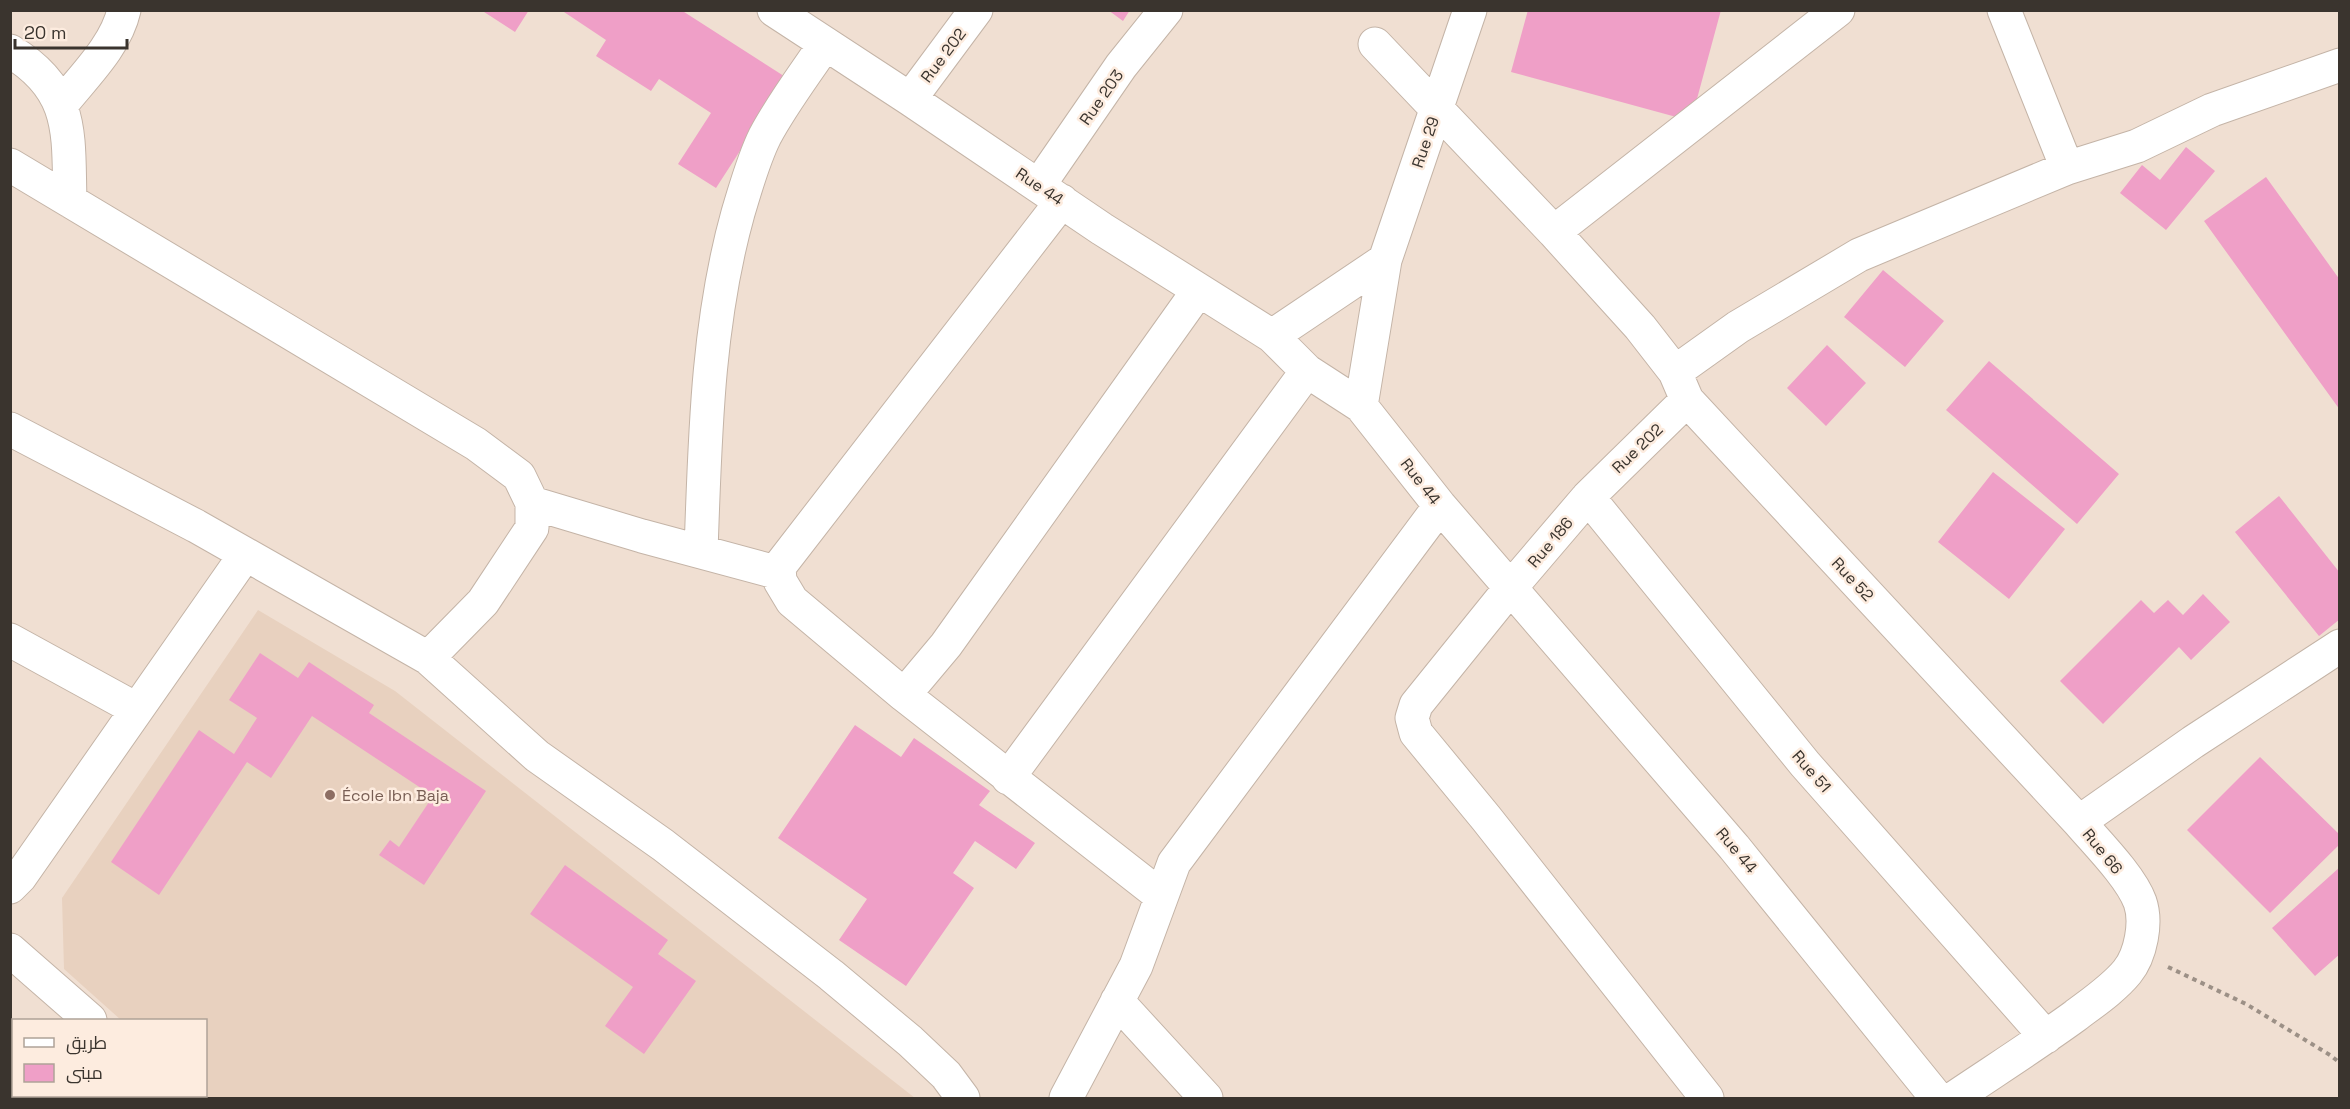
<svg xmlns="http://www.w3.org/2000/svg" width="2350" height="1109" font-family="'Space Grotesk',Cairo,sans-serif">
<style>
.built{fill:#e8d1bf}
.building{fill:#ef9fc7}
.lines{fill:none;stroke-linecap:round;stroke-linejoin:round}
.street-casing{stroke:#c4b4a7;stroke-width:35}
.path{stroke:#9c9086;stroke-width:4;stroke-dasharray:4.5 4.5;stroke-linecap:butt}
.street{stroke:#fff;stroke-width:33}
.education-dot{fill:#8d6e63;stroke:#fdecdf;stroke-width:2}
.labels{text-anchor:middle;stroke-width:5;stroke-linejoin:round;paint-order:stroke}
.street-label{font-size:16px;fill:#3a342e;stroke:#fdecdf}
.education-label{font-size:16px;fill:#785e54;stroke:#fdecdf;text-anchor:start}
</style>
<rect width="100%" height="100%" fill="#f0dfd2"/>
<!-- built -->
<path class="built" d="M258,610L395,691L915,1098H207L204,1096L206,1020H121L64,969L62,898Z"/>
<!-- building -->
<path class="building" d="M481,10H529L515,32Z
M561,10H681L787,78L716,188L678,164L711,113L659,79L651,91L596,56L606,40Z
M1108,10H1130L1123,21Z
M1528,10H1721L1691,121L1511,72Z
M2186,147L2215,171L2166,230L2120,193L2142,165L2160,180Z
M2266,177L2340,280V410L2204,221Z
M1883,270L1944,321L1905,367L1844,317Z
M1827,345L1866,383L1826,426L1787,388Z
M1989,361L2119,474L2077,524L1946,410Z
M1993,472L2065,529L2009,599L1938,542Z
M2279,496L2340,573V619L2319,636L2235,532Z
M2203,594L2230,622L2191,660L2179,647L2103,724L2060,681L2141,600L2154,613L2168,600L2183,615Z
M260,653L298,678L309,662L374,705L369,713L486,791L424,885L379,855L390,840L399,847L433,796L312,716L271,778L247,762L159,895L111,862L199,730L234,754L257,718L229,700Z
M855,725L901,757L914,738L990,791L979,805L1035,843L1016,869L975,841L953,873L974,888L906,986L839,940L867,899L778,838Z
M2260,757L2340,835V844L2270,913L2187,830Z
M565,865L668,940L658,954L696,981L644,1054L605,1026L633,987L530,914Z
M2340,867V954L2315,976L2272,928Z
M14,1068V1096H62L68,1098H10V1073Z"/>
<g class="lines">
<defs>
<path id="street" d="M774,10L910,99L1102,229L1272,336L1307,371L1361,406L1440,506L1734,847L1937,1098
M2004,10L2067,168
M1375,44L1554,232L1640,327L1675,372L1687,400L2079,822C2097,843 2131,877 2140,902C2147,922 2141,955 2127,972C2113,989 2092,1003 2075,1016C2035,1045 1994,1071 1954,1098
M10,51C75,90 68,134 70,201
M910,99L976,10
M61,105C83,77 116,46 124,10
M10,165L476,444L519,476L532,503V528L483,602L428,658
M1039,185L1121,66L1166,10
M1062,201L779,567L780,581L792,601L904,695L946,645L1198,291
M1554,232L1838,10
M1272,336L1385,260
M1675,372L1738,327L1859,255L2067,168L2137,146L2212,110L2340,65
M1687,400L1588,497L1512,586L1416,705L1412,718L1416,733L1486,818L1707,1098
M1361,406L1385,260L1470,10
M10,429L196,526L428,658L537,756L663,845L831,975L910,1041L946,1075L963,1098
M1588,497L1805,764L2046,1037
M532,503L642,536L779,573
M701,552C705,438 707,324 738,213C746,187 753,160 765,136C782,104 805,74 825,44
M10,640L136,709
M904,695L1161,896
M1008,778L1307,371
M2079,822L2193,742L2340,646
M10,887L20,877L245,555
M10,950L90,1020
M1117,1001L1206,1098
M174,1096L178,1098
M1066,1098L1136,966L1174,863L1440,506"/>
</defs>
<!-- street casing -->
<use href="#street" class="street-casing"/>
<!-- path -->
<path class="path" d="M2168,967L2246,1004L2330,1055L2340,1063"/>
<!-- street -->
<use href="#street" class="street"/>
</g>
<!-- markers -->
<circle class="education-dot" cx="330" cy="795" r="6"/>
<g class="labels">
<!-- street labels -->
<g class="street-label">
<text transform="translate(943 55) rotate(-53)" y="6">Rue 202</text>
<text transform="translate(1101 97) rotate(-55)" y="6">Rue 203</text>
<text transform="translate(1425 142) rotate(-71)" y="6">Rue 29</text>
<text transform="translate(1040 186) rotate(34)" y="6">Rue 44</text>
<text transform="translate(1637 448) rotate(-44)" y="6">Rue 202</text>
<text transform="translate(1421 481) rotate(52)" y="6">Rue 44</text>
<text transform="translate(1550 542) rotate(-50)" y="6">Rue 186</text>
<text transform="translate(1853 579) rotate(47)" y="6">Rue 52</text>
<text transform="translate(1812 771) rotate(49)" y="6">Rue 51</text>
<text transform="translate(1737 850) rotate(50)" y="6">Rue 44</text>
<text transform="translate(2103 851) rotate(51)" y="6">Rue 66</text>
</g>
<!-- education labels -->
<g class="education-label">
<text x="342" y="801">École Ibn Baja</text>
</g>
</g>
<!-- border -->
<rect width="2350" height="1109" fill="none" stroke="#3a342e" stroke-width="24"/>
<!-- legend -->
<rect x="12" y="1019" width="195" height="78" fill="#fdecdf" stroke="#afa298" stroke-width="1.5"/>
<rect x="24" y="1038" width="30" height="9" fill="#ffffff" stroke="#afa298" stroke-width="1.5"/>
<text x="66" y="1049" font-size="18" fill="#3a342e">طريق</text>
<rect x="24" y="1064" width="30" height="18" fill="#ef9fc7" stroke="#afa298" stroke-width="1.5"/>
<text x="66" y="1079" font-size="18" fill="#3a342e">مبنى</text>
<!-- scale -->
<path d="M15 39v9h112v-9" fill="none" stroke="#3a342e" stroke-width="3"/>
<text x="24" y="39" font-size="18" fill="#3a342e" stroke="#fdecdf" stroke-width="4.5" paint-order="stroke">20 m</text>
</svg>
